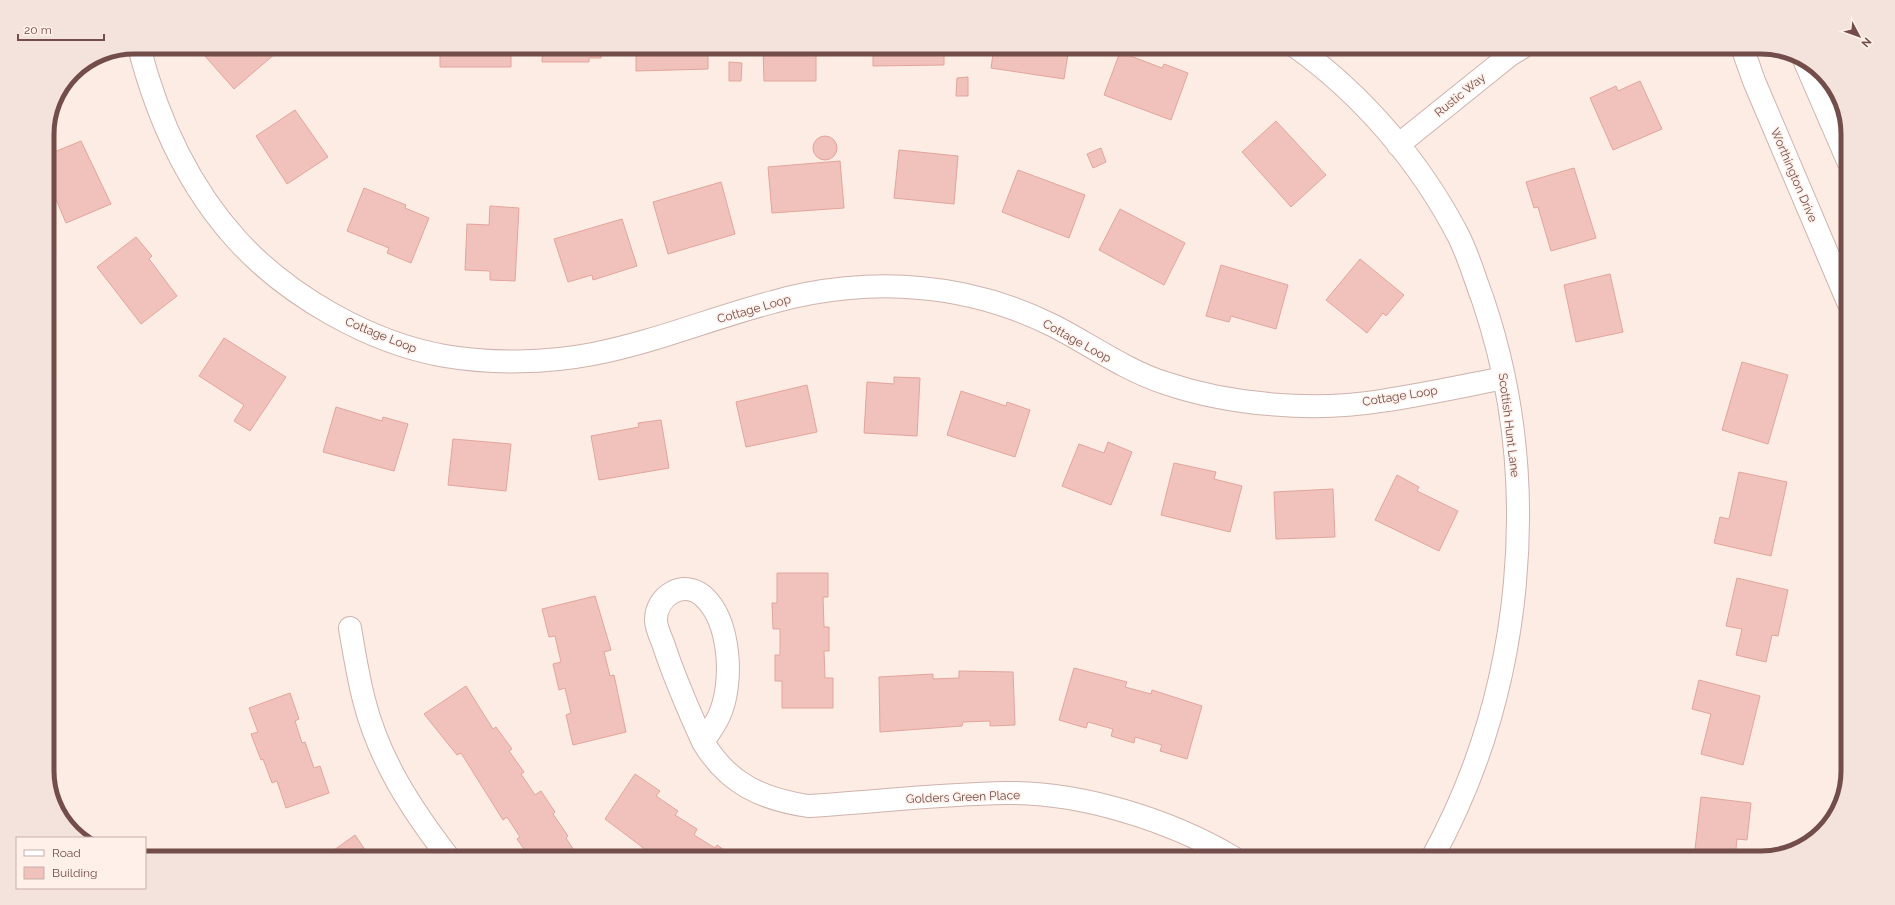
<svg xmlns="http://www.w3.org/2000/svg" width="1895" height="905" font-family="Raleway,sans-serif">
<style>
.wetland{fill:url(#wetland-marsh)}
.building{fill:#f1c2bb;stroke:#e3a49c}
.lines{fill:none;stroke-linecap:round;stroke-linejoin:round}
.street-casing{stroke:#cfb3ad;stroke-width:24}
.street{stroke:#fff;stroke-width:22}
.labels{text-anchor:middle;stroke-width:3;stroke-linejoin:round;paint-order:stroke}
.street-label{font-size:12px;fill:#734d4a;stroke:#fff0e9}
.rim{fill:none;stroke:#734d4a;stroke-width:5}
</style>
<defs>
<pattern id="wetland-marsh" width="20" height="14" patternUnits="userSpaceOnUse"><rect width="20" height="14" fill="#dce9c2"/><path d="M1 5h8M5 5V1M11 12h8M15 12V8" fill="none" stroke="#b7bfa0"/></pattern>
</defs>
<rect width="100%" height="100%" fill="#fcece3"/>
<!-- wetland -->
<path class="wetland" d="M48,780L82,837L65,824Z"/>
<!-- building -->
<path class="building" d="M215,47H283L234,89L205,56Z
M336,47H408V54H336Z
M440,47H511V67H440Z
M543,47H602L601,58H589V62H542Z
M636,47H708V69L636,71Z
M763,47H816V81H764Z
M873,47H944V65L873,66Z
M994,47H1069L1064,79L991,68Z
M1120,52L1162,68L1164,64L1188,73L1171,120L1104,95Z
M729,62L742,63L741,81H729Z
M968,77V96H956L957,78Z
M1640,81L1662,129L1613,150L1590,98L1616,86L1618,91Z
M295,110L328,157L287,184L256,136Z
M1276,121L1326,175L1291,207L1242,152Z
M813 148a12 12 0 1 1 24 0a12 12 0 1 1-24 0Z
M81,141L111,204L66,223L47,178V155Z
M1101,148L1106,162L1093,168L1087,154Z
M899,150L958,156L954,204L894,198Z
M840,161L844,208L772,213L768,167Z
M1574,168L1596,238L1551,251L1538,207L1534,208L1526,182Z
M1018,170L1085,195L1069,238L1002,212Z
M721,182L735,234L668,254L653,202Z
M364,188L406,205L405,208L429,218L411,263L387,253L389,248L347,231Z
M490,206L519,208L515,281L490,280V271L465,270L467,224L489,225Z
M1120,209L1185,243L1164,285L1099,250Z
M622,219L637,266L593,280L592,275L568,282L554,239Z
M136,237L152,256L149,259L177,296L141,324L97,267Z
M1360,259L1404,295L1386,316L1383,313L1367,333L1326,300Z
M1221,265L1288,285L1276,329L1231,316L1229,322L1206,316Z
M1610,274L1623,332L1576,342L1564,285Z
M224,338L286,377L250,431L234,421L244,405L199,376Z
M1742,362L1788,375L1768,444L1722,430Z
M894,377L920,378L917,436L864,433L867,382L894,384Z
M807,385L817,432L746,447L736,402Z
M961,391L1006,406L1007,402L1030,410L1015,457L947,435Z
M336,407L382,421L383,417L408,424L394,471L323,452Z
M661,420L669,468L599,480L591,436L639,427L638,423Z
M453,439L511,444L506,491L448,485Z
M1108,442L1132,452L1111,505L1062,486L1079,444L1104,453Z
M1174,463L1216,472L1214,479L1242,486L1230,532L1161,515Z
M1739,472L1787,482L1771,556L1714,543L1720,517L1729,519Z
M1397,475L1419,487L1417,491L1458,511L1439,551L1375,520Z
M1333,489L1335,537L1276,539L1274,492Z
M777,573H828V597H823L824,627H829V651H824L825,678H833V708H782V681H775V655H780V629H773L772,603H777Z
M1737,578L1788,590L1778,636L1772,635L1766,662L1736,655L1742,629L1726,626Z
M595,596L611,650L604,652L610,676L614,675L626,732L573,745L566,715L571,713L565,688L559,690L553,664L561,662L555,636L549,637L542,609Z
M1074,668L1127,682L1125,687L1151,694L1152,690L1202,706L1187,759L1160,751L1162,745L1135,737L1134,743L1111,736L1113,729L1088,722L1086,728L1059,720Z
M959,671L1013,672L1015,725L990,726V721L963,722L962,726L880,732L879,677L933,674V679L959,678Z
M1699,680L1760,696L1743,765L1701,754L1711,714L1692,709Z
M466,686L493,729L496,727L512,749L509,751L524,772L521,774L535,795L541,791L555,812L553,814L568,836L566,838L579,858H530L517,839L520,837L507,817L503,820L461,753L457,755L424,714Z
M290,693L299,719L295,721L302,743L305,742L314,768L320,766L329,793L286,808L277,781L272,783L263,759L261,760L251,734L258,732L249,708Z
M635,774L660,791L656,796L678,811L675,815L697,829L694,835L715,848L717,845L736,858H647L650,853L605,819Z
M1701,797L1751,803L1747,840L1737,839L1735,858H1694Z
M355,835L370,857L369,858H323Z"/>
<g class="lines">
<defs>
<path id="street" d="M139,47C157,117 188,186 237,240C288,296 370,343 445,356C491,364 547,363 593,354C655,342 712,318 773,302C817,289 874,283 920,288C967,292 1012,305 1054,326C1091,345 1125,370 1165,383C1230,405 1313,412 1381,401C1422,395 1463,386 1504,378
M1296,47C1363,95 1421,163 1459,237C1469,257 1475,279 1483,300C1544,480 1524,691 1432,858
M1742,47L1754,81L1848,302
M1805,62L1848,161
M1398,145L1510,55L1523,47
M350,628C354,652 358,677 364,700C379,760 412,810 449,858
M703,742C708,734 715,725 719,716C734,684 731,621 703,596C683,579 656,596 656,620C656,627 660,636 663,643C674,677 688,709 703,742C728,784 762,799 808,806C873,802 941,794 1006,793C1081,792 1170,820 1234,858"/>
</defs>
<!-- street casing -->
<use href="#street" class="street-casing"/>
<!-- street -->
<use href="#street" class="street"/>
</g>
<g class="labels">
<!-- street labels -->
<g class="street-label">
<text transform="translate(1460 95) rotate(-39)" y="4">Rustic Way</text>
<text transform="translate(1794 175) rotate(67)" y="4">Worthington Drive</text>
<text transform="translate(754 309) rotate(-16)" y="4">Cottage Loop</text>
<text transform="translate(381 335) rotate(22)" y="4">Cottage Loop</text>
<text transform="translate(1077 341) rotate(29)" y="4">Cottage Loop</text>
<text transform="translate(1400 396) rotate(-9)" y="4">Cottage Loop</text>
<text transform="translate(1509 425) rotate(83)" y="4">Scottish Hunt Lane</text>
<text transform="translate(963 797) rotate(-2)" y="4">Golders Green Place</text>
</g>
</g>
<!-- crop -->
<path d="M0 0H1895V905H0ZM134 54H1761A80 80 0 0 1 1841 134V771A80 80 0 0 1 1761 851H134A80 80 0 0 1 54 771V134A80 80 0 0 1 134 54Z" fill="#f4e3dc" fill-rule="evenodd"/>
<path class="rim" d="M134 54H1761A80 80 0 0 1 1841 134V771A80 80 0 0 1 1761 851H134A80 80 0 0 1 54 771V134A80 80 0 0 1 134 54Z"/>
<!-- legend -->
<rect x="16" y="837" width="130" height="52" fill="#fff0e9" stroke="#c7afa9"/>
<rect x="24" y="850" width="20" height="6" fill="#ffffff" stroke="#c7afa9"/>
<text x="52" y="857" font-size="12" fill="#734d4a">Road</text>
<rect x="24" y="867" width="20" height="12" fill="#f1c2bb" stroke="#c7afa9"/>
<text x="52" y="877" font-size="12" fill="#734d4a">Building</text>
<!-- north arrow -->
<g transform="translate(1859 36) rotate(131)" stroke="#fff0e9" stroke-width="3" paint-order="stroke">
<path d="M0-3L7 15L0 10L-7 15Z" fill="#734d4a"/>
<text y="-6" font-size="11" font-weight="bold" text-anchor="middle" fill="#734d4a">N</text>
</g>
<!-- scale -->
<path d="M18 34v6h86v-6" fill="none" stroke="#734d4a" stroke-width="2"/>
<text x="24" y="34" font-size="12" fill="#734d4a" stroke="#fff0e9" stroke-width="3" paint-order="stroke">20 m</text>
</svg>
